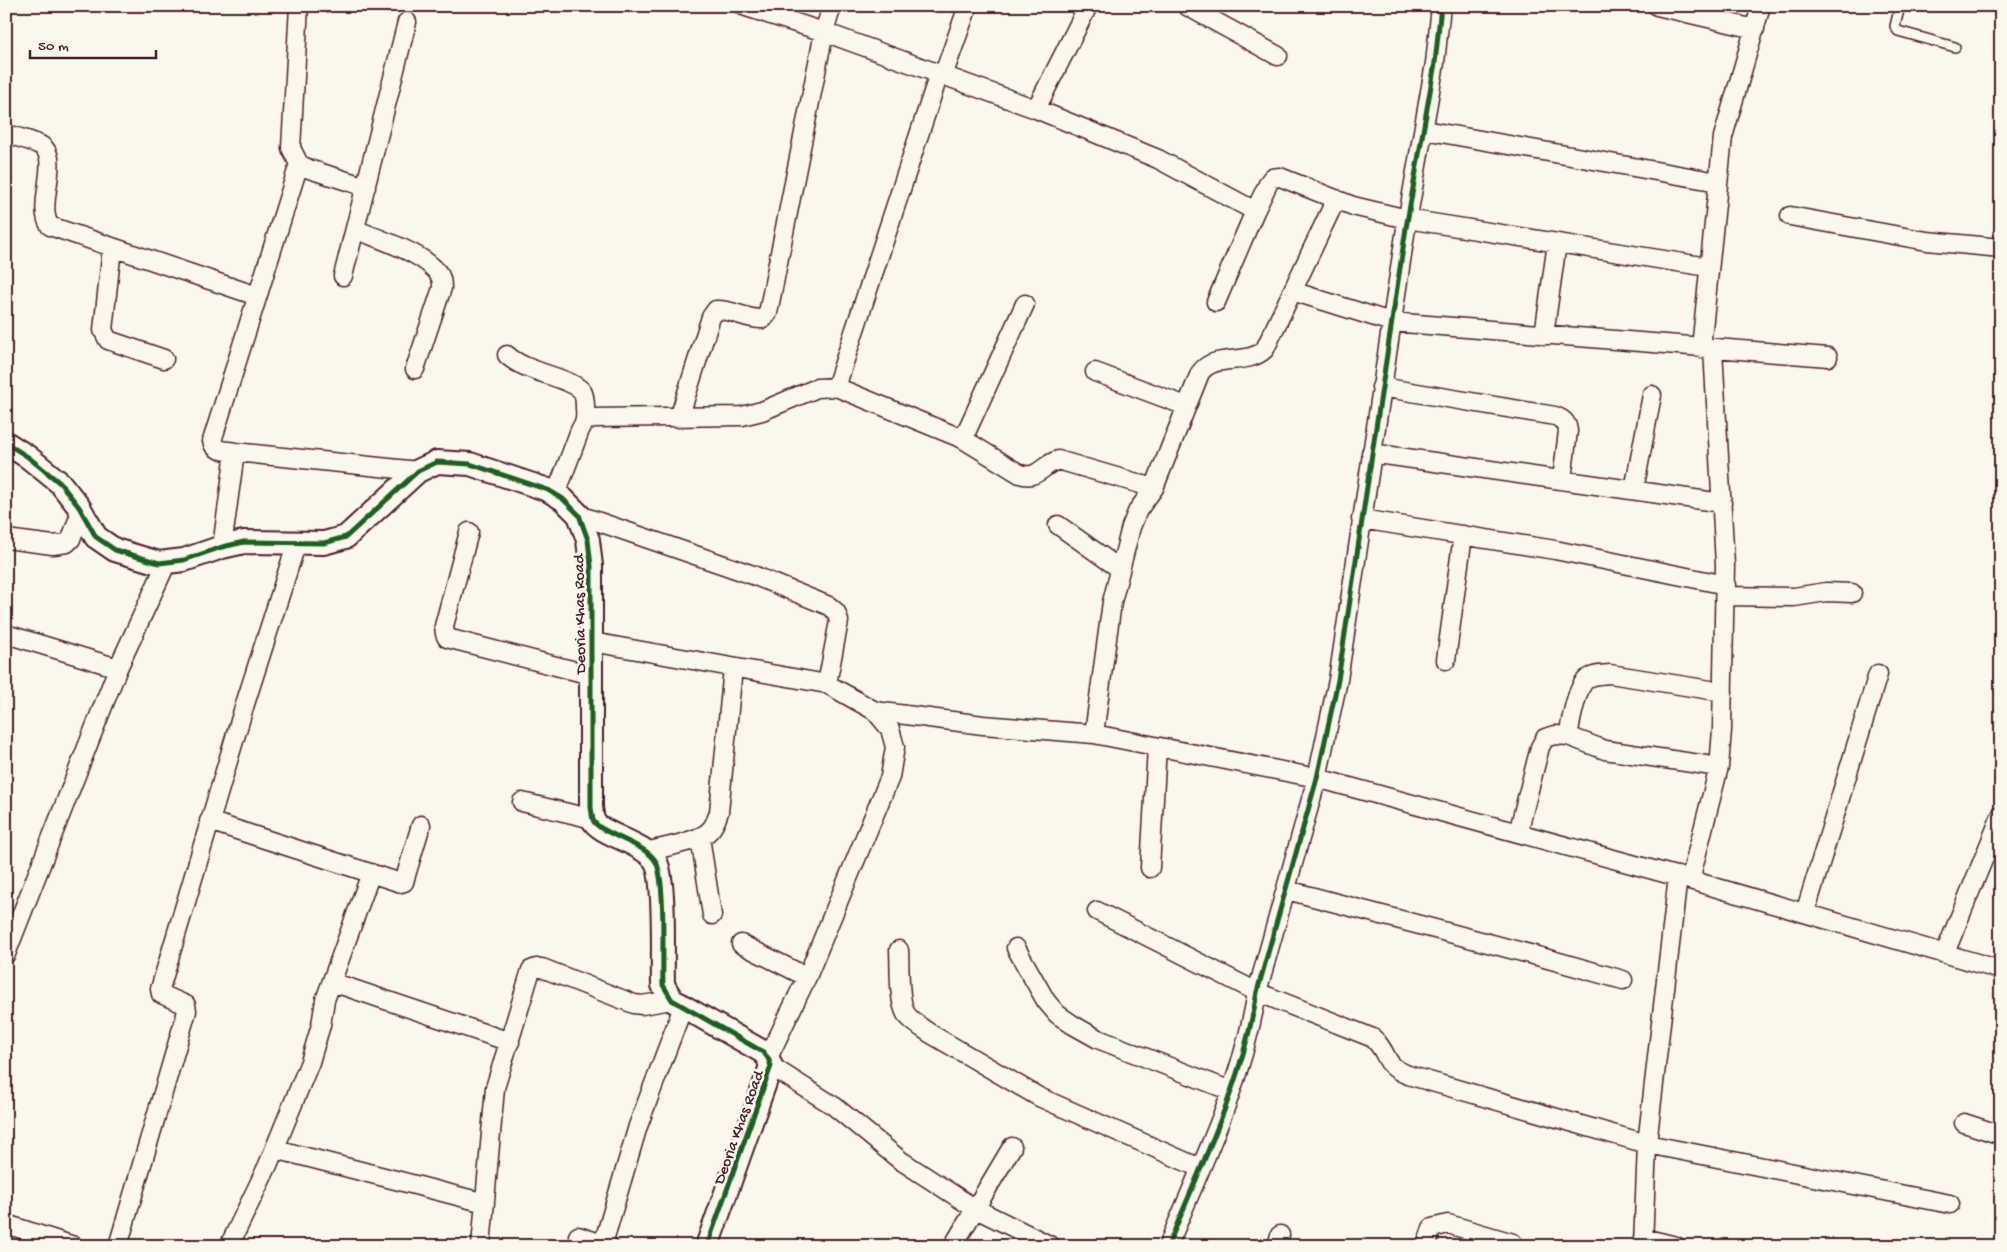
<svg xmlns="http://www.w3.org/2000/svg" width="2007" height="1252" font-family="'Gochi Hand',sans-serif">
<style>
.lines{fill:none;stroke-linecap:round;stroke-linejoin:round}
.service-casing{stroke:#4a1f2b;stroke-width:12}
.minor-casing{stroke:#4a1f2b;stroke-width:21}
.tertiary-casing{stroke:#4a1f2b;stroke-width:26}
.service{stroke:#fbf7ec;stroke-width:9}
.minor{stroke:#fbf7ec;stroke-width:18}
.tertiary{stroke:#fbf7ec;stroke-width:22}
.cycleway-casing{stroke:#fbf7ec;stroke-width:8}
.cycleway{stroke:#1b5e20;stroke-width:5}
.labels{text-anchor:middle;stroke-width:5;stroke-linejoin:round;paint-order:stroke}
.street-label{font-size:16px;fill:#4a1f2b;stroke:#fbf7ec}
</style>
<rect width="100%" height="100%" fill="#fbf7ec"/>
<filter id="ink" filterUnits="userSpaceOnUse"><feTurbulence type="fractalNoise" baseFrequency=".02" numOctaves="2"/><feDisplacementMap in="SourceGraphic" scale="10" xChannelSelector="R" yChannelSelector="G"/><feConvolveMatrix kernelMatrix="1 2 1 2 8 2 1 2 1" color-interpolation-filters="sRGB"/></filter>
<g filter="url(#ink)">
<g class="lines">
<defs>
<path id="service" d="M1900,6L1895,26L1898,31L1955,47"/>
<path id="minor" d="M299,6L291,148L299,164L309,169L366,187
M743,6L824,32L1036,109L1158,159L1255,211
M1187,6L1278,56
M1657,6L1755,29
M943,76L968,6
M1036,109L1088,6
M1424,130L1718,182
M6,134C17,137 30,140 40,145C63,157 35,205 50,226L257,296
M299,164L212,441C214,452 226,450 235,452L418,471
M1790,216L1927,241L2001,248
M355,229C380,240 426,253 440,276C442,280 442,283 442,288L415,369
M112,248L103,330L108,340L164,359
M343,276L407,22
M1292,291L1391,322L1828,357
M1216,302L1255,211L1269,182L1272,178L1280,177L1353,206L1407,219L1708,267
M1544,335L1557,243
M1701,348L1723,137L1761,6
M507,355C525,373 576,378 583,393C585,398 585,403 585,408C586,418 585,422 580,430L556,494
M1095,372L1186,406
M836,387L939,74
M1381,387L1555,416C1563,419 1567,422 1568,431L1562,480
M679,418L711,317L716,310C733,309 746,320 763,319L768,313L824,32L832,6
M586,421L594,418L742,416L762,411L817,388L836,387L963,439L1020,474C1038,480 1042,465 1058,460L1154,488
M963,439L1025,304
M1371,453L1722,503
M1634,490L1652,395
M579,515L753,575L829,606L836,612L839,621L827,684
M1361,519L1555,550L1726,585
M1058,525L1120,569
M469,532L444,626L445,634L447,638L591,675
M6,539L53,545L67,543L71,539L81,511
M222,547L235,452
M1726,596L1794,597L1826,592L1852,593
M6,634L118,668
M592,642L827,684L875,711L890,729L895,747L890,777L807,977L768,1058
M1446,660L1463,535
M875,711L983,725L1094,734L1317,778L1690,880L2001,970
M1094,734L1112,602L1131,527L1138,510L1154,488L1200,373C1214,352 1247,367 1265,349L1336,199
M1568,736C1571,722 1576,687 1587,679C1594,674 1602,675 1610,674L1723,692
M522,802L593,819
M209,821L401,883L404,882L421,825
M1518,833L1540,747L1545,738L1555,735L1568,736L1605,750L1719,767
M700,837L712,915
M647,852C663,847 700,842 710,830C715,825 717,818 719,812L733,668
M1150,868L1157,747
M1690,880L1719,767L1722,730L1725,565L1713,349
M1287,890L1541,957L1623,980
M1097,911L1257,992L1373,1038C1391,1055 1381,1064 1408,1075L1647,1144L1950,1204
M1805,913L1878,674
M741,944L807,977
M1016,948L1046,1001L1057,1014L1073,1025L1098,1039L1231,1091
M899,950C900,966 898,1000 906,1014C912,1022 922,1028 931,1034L1039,1097L1200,1168
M1945,953L2001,816
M6,954L118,668L167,562
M332,982L510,1042
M771,1066L834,1106L900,1160L974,1208L1051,1246
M1964,1123L2001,1135
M275,1149L485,1203
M6,1224L74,1246
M578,1236L609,1246
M1643,1238L1676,1246
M603,1244L638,1126L683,1007
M118,1246L187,1011L186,1005L161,994L160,989L245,704L297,542
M229,1246L268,1165L310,1062L321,1025L325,1000L371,873
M481,1246L495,1088L531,970L536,968H542L634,1004L642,1005L672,1000
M953,1246L1012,1147
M1168,1246C1202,1163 1243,1081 1257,992L1317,778L1338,680L1406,228L1435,63L1441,6
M1277,1246L1280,1235
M1426,1246L1432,1228L1448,1224L1513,1243
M1643,1246L1647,1144L1678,876"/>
<path id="tertiary" d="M6,443L28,457L60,483L79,507L96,537L115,550L159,563L184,560L222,547L244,542L324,543L346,537L418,471L437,462L470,464L548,490L563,499L579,515L588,540L591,566V808C592,812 592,817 593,820C599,834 646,843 656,862C666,882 662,960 663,985L672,1000L763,1052L768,1058L771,1066L707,1246"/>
</defs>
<!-- service casing -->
<use href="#service" class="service-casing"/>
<!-- minor casing -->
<use href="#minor" class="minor-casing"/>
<!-- tertiary casing -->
<use href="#tertiary" class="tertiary-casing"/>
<!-- service -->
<use href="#service" class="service"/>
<!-- minor -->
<use href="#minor" class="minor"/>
<!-- tertiary -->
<use href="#tertiary" class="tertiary"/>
<defs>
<path id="cycleway" d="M6,443L28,457L60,483L79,507L96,537L115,550L159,563L184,560L222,547L244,542L324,543L346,537L418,471L437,462L470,464L548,490L563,499L579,515L588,540L591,566V808C592,812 592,817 593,820C599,834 646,843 656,862C666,882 662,960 663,985L672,1000L763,1052L768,1058L771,1066L707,1246
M1168,1246C1202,1163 1243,1081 1257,992L1317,778L1338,680L1406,228L1435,63L1441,6"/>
</defs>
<!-- cycleway casing -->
<use href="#cycleway" class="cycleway-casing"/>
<!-- cycleway -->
<use href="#cycleway" class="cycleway"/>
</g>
</g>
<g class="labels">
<!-- street labels -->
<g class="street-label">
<text transform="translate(578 614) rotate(-91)" y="6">Deoria Khas Road</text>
<text transform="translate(737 1127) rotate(-70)" y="6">Deoria Khas Road</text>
</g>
</g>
<!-- margin -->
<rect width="2007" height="1252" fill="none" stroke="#fbf7ec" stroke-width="25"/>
<rect x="12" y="12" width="1982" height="1227" fill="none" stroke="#4a1f2b" stroke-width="2" filter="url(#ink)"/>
<!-- scale -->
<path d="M30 50v8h126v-8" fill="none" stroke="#4a1f2b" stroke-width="2.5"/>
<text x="38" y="50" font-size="15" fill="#4a1f2b" stroke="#fbf7ec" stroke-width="4" paint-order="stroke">50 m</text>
</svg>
